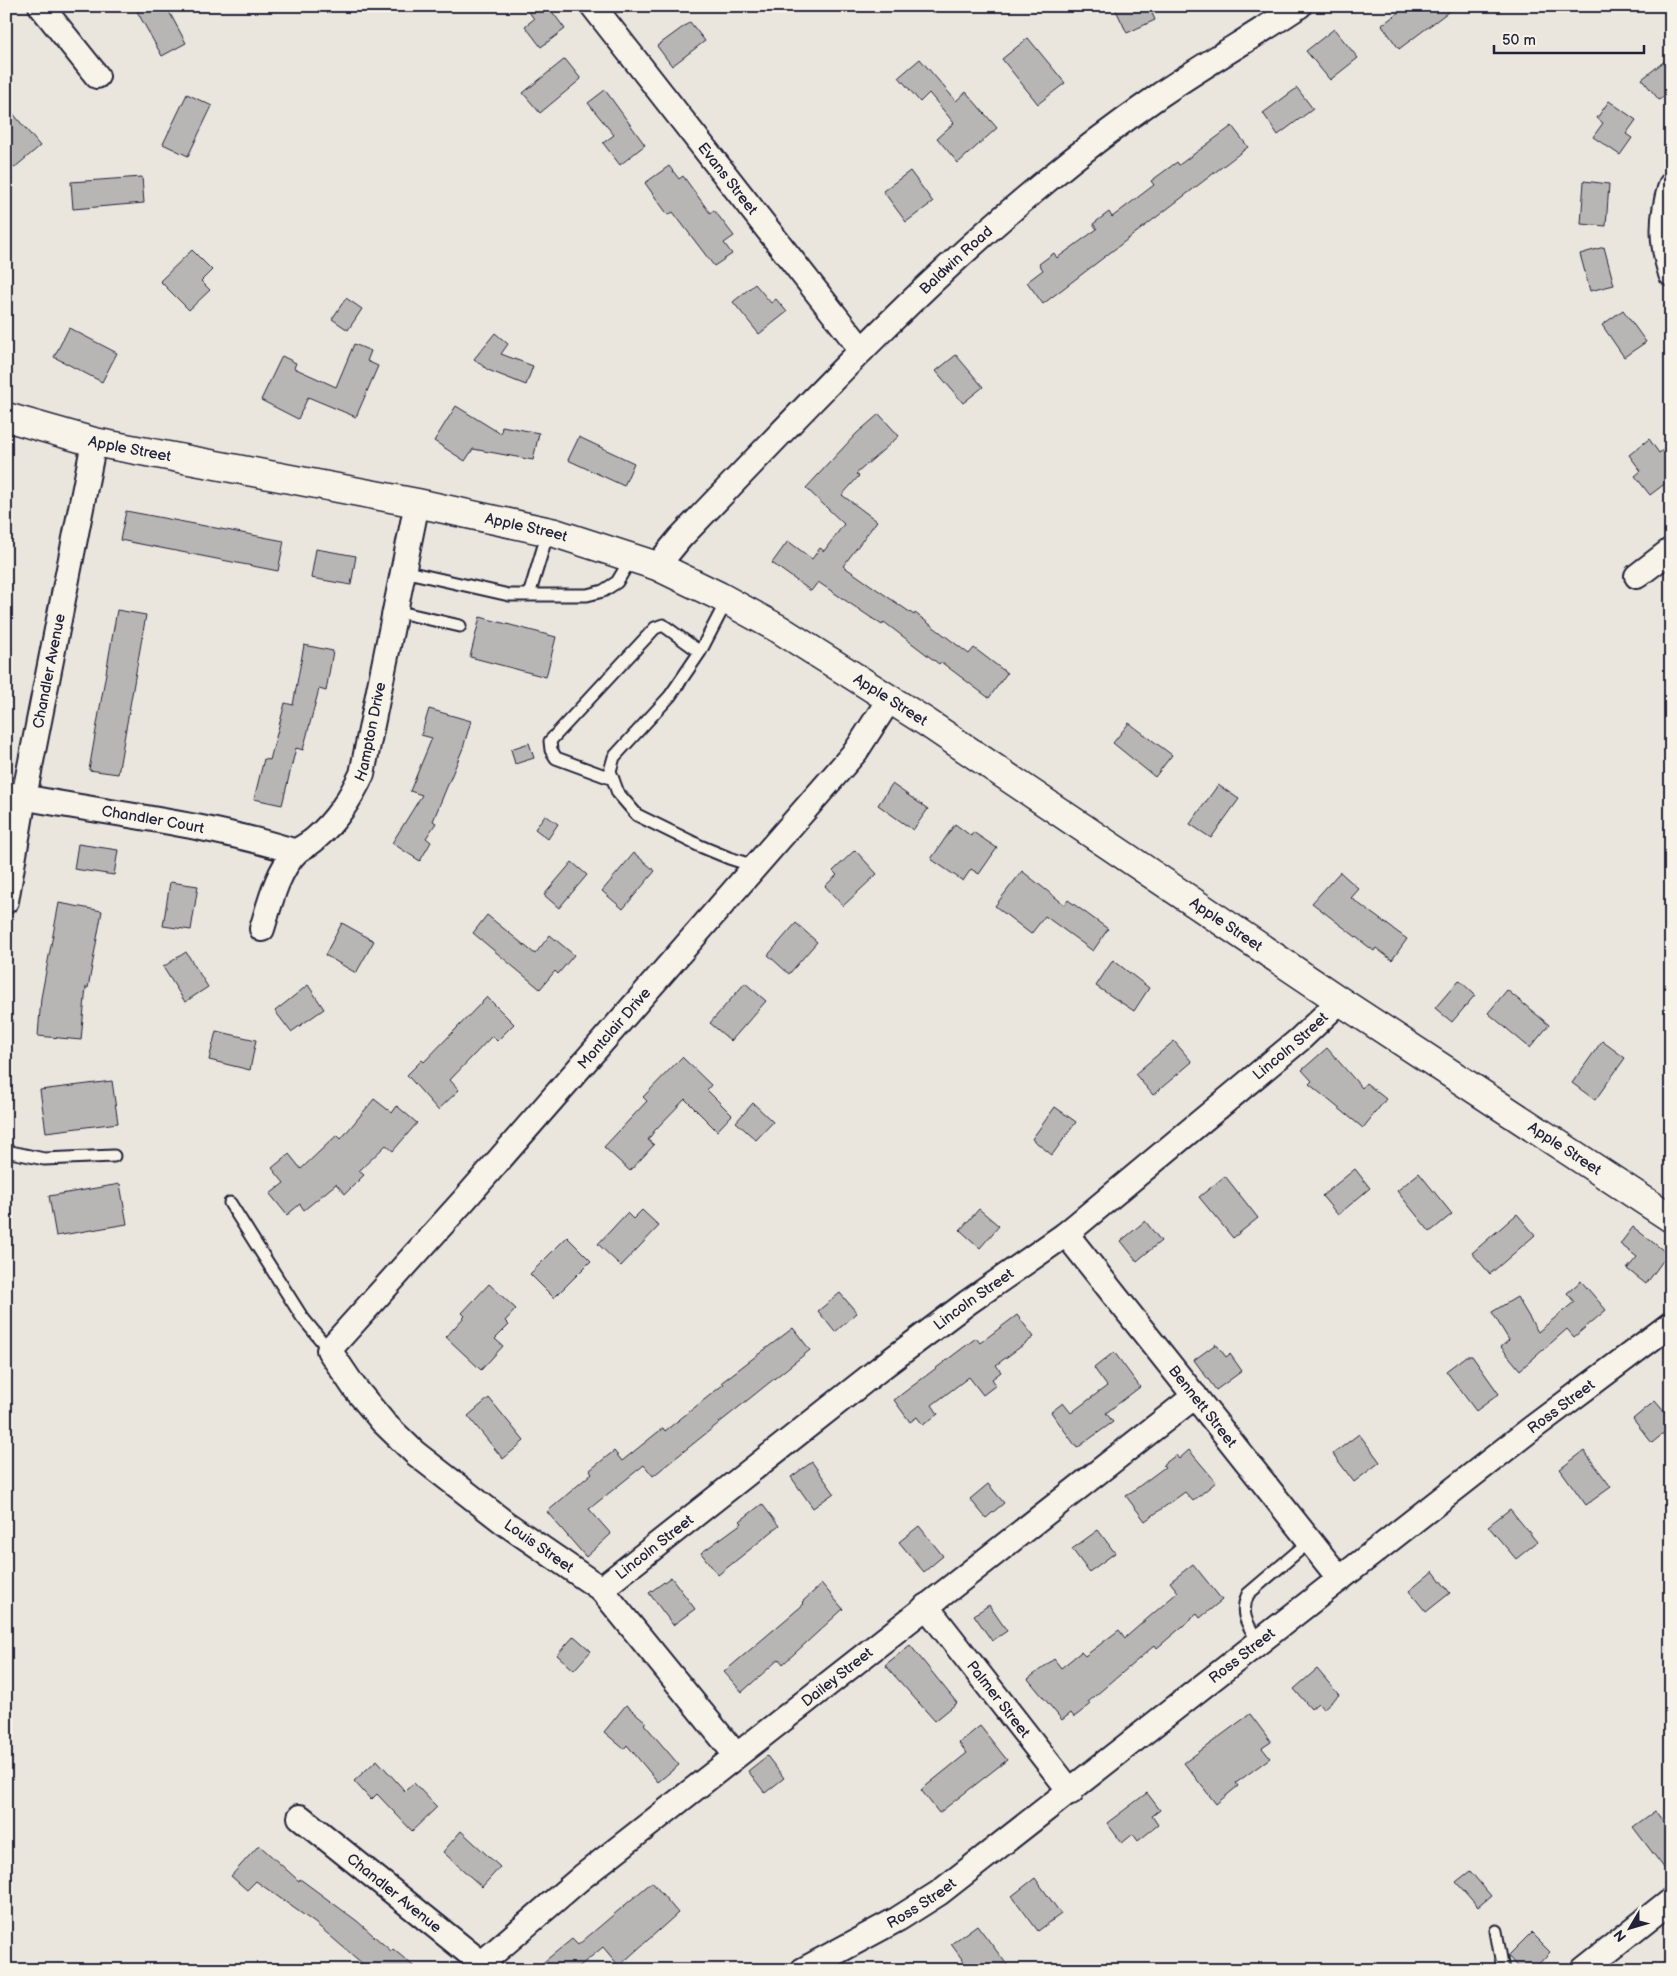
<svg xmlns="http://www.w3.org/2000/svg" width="1677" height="1976" font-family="'Balsamiq Sans',sans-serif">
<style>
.building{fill:#b8b6b5;stroke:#22223b}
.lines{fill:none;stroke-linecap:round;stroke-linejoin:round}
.service-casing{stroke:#22223b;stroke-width:15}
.minor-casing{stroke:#22223b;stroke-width:28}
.tertiary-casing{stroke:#22223b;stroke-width:31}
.service{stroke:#f7f3e8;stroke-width:11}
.minor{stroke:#f7f3e8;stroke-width:24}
.tertiary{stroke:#f7f3e8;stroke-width:28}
.labels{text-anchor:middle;stroke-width:4.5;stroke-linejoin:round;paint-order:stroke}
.street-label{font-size:15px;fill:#22223b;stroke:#f7f3e8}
</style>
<rect width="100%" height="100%" fill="#eae6de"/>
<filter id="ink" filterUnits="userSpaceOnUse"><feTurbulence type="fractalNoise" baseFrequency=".02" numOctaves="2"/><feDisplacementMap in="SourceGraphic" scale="10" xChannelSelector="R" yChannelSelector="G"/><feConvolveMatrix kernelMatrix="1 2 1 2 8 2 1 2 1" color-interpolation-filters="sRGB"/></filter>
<g filter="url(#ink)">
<!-- building -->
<path class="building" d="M134,6H166L186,43L162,56Z
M525,6H548L565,29L541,47L525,26L534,19Z
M1114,6H1149L1155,20L1127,33Z
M1407,6H1456L1399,49L1382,25Z
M690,22L705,41L672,66L657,46Z
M1334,29L1358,58L1330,80L1306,51Z
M1028,38L1065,83L1038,104L1002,59Z
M1671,56V91L1659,100L1642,79Z
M565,59L581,79L540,113L523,93Z
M920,59L956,101L966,92L997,128L958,163L937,138L954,123L929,93L920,102L899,77Z
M1297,88L1313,109L1278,135L1263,113Z
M605,90L645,145L620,165L603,143L614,135L588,103Z
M187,94L212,106L188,156L163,144Z
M1609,101L1636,120L1626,134L1632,138L1620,155L1593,137L1603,123L1597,118Z
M6,105L40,146L14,168L6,159Z
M1232,126L1248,147L1043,304L1027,282L1043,270L1039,264L1054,253L1057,258L1097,229L1093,224L1109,212L1112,217L1154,185L1151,181L1177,162L1179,165Z
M669,166L679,179L683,176L710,213L714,210L734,236L724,243L732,254L714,266L673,212L668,215L645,183Z
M910,171L933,202L906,222L883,191Z
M142,177L144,203L73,209L71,182Z
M1584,181L1609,184L1606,226L1581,224Z
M1604,247L1614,285L1590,291L1580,254Z
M192,250L212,270L201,281L210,290L189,310L160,281Z
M755,284L771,303L776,299L787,312L759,334L733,302Z
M346,298L362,309L348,330L332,319Z
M1623,310L1646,342L1624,357L1602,325Z
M69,328L117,353L102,382L54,357Z
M495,333L508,344L501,354L533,366L526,385L488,370L474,359Z
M354,344L371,351L367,361L378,366L356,417L308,397L298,419L261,400L282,356L296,363L294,368L336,387Z
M956,355L983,387L963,403L936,371Z
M456,406L501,434L502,426L539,433L533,460L473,449L465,461L434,441Z
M879,414L899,436L856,474L859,476L842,495L877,521L843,566L914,615L915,613L969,654L974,648L1007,673L989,698L941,662L939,664L884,622L882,625L818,582L811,591L772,563L788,541L812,559L820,548L824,551L844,524L806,488L856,434Z
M579,437L634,463L624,486L568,460Z
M1649,439L1659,453L1663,450L1671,459V479L1650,495L1635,476L1641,471L1629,455Z
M126,511L284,541L278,571L120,540Z
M316,549L356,556L351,585L311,578Z
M117,610L146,615L118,774L89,770Z
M480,617L556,637L546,677L470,657Z
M304,645L333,651L326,691L319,689L303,750L296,748L282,805L254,799L264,759L270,760L285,703L293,705Z
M429,709L471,721L463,748L433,821L436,823L426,838L431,842L420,861L392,843L422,795L410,791L432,738L421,735Z
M1129,723L1172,755L1155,777L1113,743Z
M529,743L534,758L515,764L511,749Z
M892,784L928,809L913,830L878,805Z
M1218,785L1239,799L1211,838L1190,824Z
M545,815L558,824L548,839L535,829Z
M955,824L971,836L973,832L997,848L979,874L971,869L963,881L931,859Z
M78,844L118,850L114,875L74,869Z
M855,850L877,874L843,906L825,886L837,875L833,871Z
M634,853L655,871L623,909L602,891Z
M572,862L587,875L559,908L544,895Z
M1022,871L1065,905L1068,900L1108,929L1093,951L1045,916L1031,934L995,906Z
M1340,872L1359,889L1351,898L1407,939L1392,960L1376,948L1374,951L1312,903Z
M170,882L198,886L191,930L163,926Z
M59,903L102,911L88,988L86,987L81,1040L38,1036L41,998Z
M487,915L535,954L550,935L574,955L558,974L555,971L540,989L473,933Z
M342,923L374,941L356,973L325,955Z
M796,923L817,942L789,974L768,955Z
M186,952L208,987L185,1002L163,967Z
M1113,960L1149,988L1134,1011L1096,986Z
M1459,980L1475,995L1452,1022L1435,1008Z
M745,983L766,1001L731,1041L710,1023Z
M308,985L324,1009L291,1032L275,1011Z
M1507,990L1549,1025L1530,1048L1488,1013Z
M487,997L514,1024L497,1041L492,1036L450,1080L459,1090L438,1110L407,1075L422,1060L424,1062Z
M216,1031L256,1040L250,1070L209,1060Z
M1174,1041L1192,1062L1153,1095L1135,1074Z
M1602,1041L1625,1058L1595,1100L1572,1083Z
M1327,1048L1362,1088L1366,1083L1386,1099L1363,1128L1309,1084L1312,1081L1302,1070Z
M682,1057L711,1085L707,1090L732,1115L717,1131L685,1099L655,1130L648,1140L654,1145L630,1171L604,1147L647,1101L643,1097Z
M112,1081L118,1123L46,1132L40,1090Z
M374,1099L392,1113L397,1106L417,1123L393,1151L386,1145L359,1171L364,1175L345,1194L336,1184L304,1210L300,1204L287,1215L270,1194L284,1183L272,1168L289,1154L301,1169L337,1135L341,1139Z
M753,1103L773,1122L756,1140L736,1122Z
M1055,1107L1076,1122L1052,1155L1032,1139Z
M1355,1169L1370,1188L1338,1215L1322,1196Z
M1419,1173L1452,1214L1430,1232L1397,1191Z
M1225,1176L1258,1218L1233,1238L1199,1197Z
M120,1184L127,1224L56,1236L49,1196Z
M979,1209L999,1226L980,1248L960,1230Z
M642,1210L659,1226L621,1266L598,1244L627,1213L633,1219Z
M1517,1214L1535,1235L1490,1274L1472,1253Z
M1145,1221L1161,1241L1137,1261L1121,1241Z
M1633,1227L1668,1254L1646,1284L1627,1269L1637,1257L1620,1244Z
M567,1237L591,1261L554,1298L530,1274Z
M1581,1281L1606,1310L1574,1337L1567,1329L1520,1370L1501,1347L1509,1340L1492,1312L1517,1297L1538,1332L1574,1302L1567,1293Z
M489,1284L516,1309L505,1321L509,1325L495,1339L503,1346L481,1370L446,1337L465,1316L462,1313Z
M840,1293L857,1313L835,1332L818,1311Z
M1017,1315L1034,1337L996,1365L1001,1372L992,1379L996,1385L983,1395L969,1377L932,1405L938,1414L923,1425L917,1417L910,1422L894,1400L976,1338L980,1343Z
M793,1328L810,1350L653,1476L644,1465L589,1509L611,1534L586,1557L547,1512L592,1473L590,1470L614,1451L622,1461L663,1428L665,1431L724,1384L722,1382Z
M1216,1344L1226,1357L1230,1354L1242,1371L1216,1390L1194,1360Z
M1114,1352L1140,1387L1106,1413L1113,1422L1077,1448L1051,1412L1063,1403L1071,1413L1107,1386L1094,1368Z
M1466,1356H1472L1499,1394L1476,1411L1446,1371Z
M489,1398L524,1441L503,1459L468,1416Z
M1655,1401L1671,1420V1427L1652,1443L1633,1419Z
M1359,1434L1380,1462L1354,1482L1333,1454Z
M1189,1450L1216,1482L1193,1501L1185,1492L1145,1521L1126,1496L1165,1467L1163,1465L1176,1455L1179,1459Z
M1584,1451L1611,1487L1586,1505L1560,1469Z
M812,1462L834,1493L813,1508L791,1477Z
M988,1484L1004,1503L986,1518L970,1499Z
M762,1504L779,1526L718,1575L701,1553L742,1523L740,1521Z
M1510,1509L1537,1542L1516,1559L1488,1526Z
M919,1526L943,1556L924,1572L899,1542Z
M1098,1530L1115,1553L1089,1572L1072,1549Z
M1193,1564L1222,1600L1200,1618L1197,1614L1157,1648L1155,1645L1088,1702L1090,1705L1074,1717L1071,1713L1062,1720L1028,1679L1054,1659L1061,1668L1081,1652L1085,1656L1119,1630L1125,1638L1178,1592L1170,1582Z
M1433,1571L1450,1593L1426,1612L1409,1591Z
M671,1577L695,1609L673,1625L649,1593Z
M822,1584L843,1609L783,1664L779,1659L742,1692L724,1672L804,1604L802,1602Z
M989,1605L1007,1631L992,1641L974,1615Z
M574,1636L591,1651L574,1670L557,1655Z
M910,1645L957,1703L935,1721L885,1665Z
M1317,1669L1339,1695L1323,1709L1318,1703L1311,1709L1294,1689Z
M626,1705L646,1722L644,1724L679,1765L658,1782L627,1745L624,1749L604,1732Z
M1250,1714L1271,1742L1262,1748L1270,1758L1236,1783L1238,1786L1216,1804L1184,1763Z
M980,1726L1007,1760L939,1813L921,1790L967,1753L959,1743Z
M767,1756L784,1778L765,1793L748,1771Z
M377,1760L405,1791L414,1783L437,1807L412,1831L377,1794L371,1800L354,1781Z
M1147,1793L1160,1810L1152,1816L1158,1825L1138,1841L1133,1834L1122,1843L1107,1823Z
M1655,1811L1671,1831V1877L1633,1827Z
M461,1831L500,1867L482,1887L443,1852Z
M259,1845L299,1881L300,1879L357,1921L391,1951L393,1949L418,1970H370L315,1923L256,1881L247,1890L231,1876Z
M1470,1871L1491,1896L1478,1907L1456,1882Z
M1035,1878L1061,1914L1038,1931L1012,1896Z
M652,1882L678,1913L619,1966L603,1947L575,1970H534L572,1939L578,1945Z
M977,1925L1011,1970H970L951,1944Z
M1531,1933L1550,1952L1533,1970H1520L1508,1956Z"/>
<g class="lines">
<defs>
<path id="service" d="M403,571L509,595H587L603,591L617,582L632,557
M529,595L548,532
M720,600L723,608L700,652L670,696L614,757L610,771L618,793L637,815L700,846L729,858L754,866
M395,611L460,626
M613,779L556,758L551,750L550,741L655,628L663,625L700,652
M6,1151L44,1159L114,1156
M230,1203L302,1317L329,1350
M1259,1643C1248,1625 1239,1615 1248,1594L1310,1541
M1496,1931L1503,1970"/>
<g id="minor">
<path d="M41,6L97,76"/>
<path id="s1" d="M593,6L862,350"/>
<path d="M1671,185C1661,217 1661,243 1671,274"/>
<path id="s2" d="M657,566L680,538C798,416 913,290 1045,182C1082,151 1121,122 1160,95C1205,64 1253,37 1299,6"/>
<path d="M1637,576L1671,550"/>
<path id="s3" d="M6,794C103,813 202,822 296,852"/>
<path id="s4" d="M6,901L24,797L94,442"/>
<path id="s5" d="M262,929C270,903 277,872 296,852C302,847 310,844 315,839C337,820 350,799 362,774L417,503"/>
<path id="s6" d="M1066,1234L1340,1579"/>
<path id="s7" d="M601,1589L882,1367L967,1303L1066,1234L1299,1040L1340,1001"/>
<path id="s8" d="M926,1606L1071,1792"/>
<path id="s9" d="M736,1755L601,1589L505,1523L415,1453L383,1422L354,1387L329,1350L465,1199L856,751L889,700"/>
<path id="s10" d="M300,1817L490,1970"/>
<path id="s11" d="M482,1963L582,1877L1195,1396"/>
<path id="s12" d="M803,1970L898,1919L939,1893L1531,1429L1671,1324"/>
<path d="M1583,1970L1671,1900"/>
</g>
<g id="tertiary">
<path id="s13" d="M6,417L94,442L417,503L555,533L657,566L719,596L779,629L926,722L1340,1001L1671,1218"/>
</g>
</defs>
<!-- service casing -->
<use href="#service" class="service-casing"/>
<!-- minor casing -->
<use href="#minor" class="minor-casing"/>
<!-- tertiary casing -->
<use href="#tertiary" class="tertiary-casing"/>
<!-- service -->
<use href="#service" class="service"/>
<!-- minor -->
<use href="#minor" class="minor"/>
<!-- tertiary -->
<use href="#tertiary" class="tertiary"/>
</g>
</g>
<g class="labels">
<!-- street labels -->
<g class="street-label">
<text dy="5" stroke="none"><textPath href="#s1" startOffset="219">Evans Street</textPath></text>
<text dy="5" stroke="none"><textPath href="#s2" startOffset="428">Baldwin Road</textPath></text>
<text dy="5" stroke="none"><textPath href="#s13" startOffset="128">Apple Street</textPath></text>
<text dy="5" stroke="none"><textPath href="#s13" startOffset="532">Apple Street</textPath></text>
<text dy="5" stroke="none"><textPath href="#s4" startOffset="234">Chandler Avenue</textPath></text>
<text dy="5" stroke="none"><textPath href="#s13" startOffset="938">Apple Street</textPath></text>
<text dy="5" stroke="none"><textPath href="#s5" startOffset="232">Hampton Drive</textPath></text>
<text dy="5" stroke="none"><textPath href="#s3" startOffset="149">Chandler Court</textPath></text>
<text dy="5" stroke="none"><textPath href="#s13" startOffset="1342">Apple Street</textPath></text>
<text dy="5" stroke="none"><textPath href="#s9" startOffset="1009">Montclair Drive</textPath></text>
<text dy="5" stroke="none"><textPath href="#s7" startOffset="878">Lincoln Street</textPath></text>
<text dy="5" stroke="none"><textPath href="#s13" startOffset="1748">Apple Street</textPath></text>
<text dy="5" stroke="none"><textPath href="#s7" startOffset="472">Lincoln Street</textPath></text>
<text dy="5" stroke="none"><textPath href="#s6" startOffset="220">Bennett Street</textPath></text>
<text dy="5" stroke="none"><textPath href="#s12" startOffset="946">Ross Street</textPath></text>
<text transform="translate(539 1546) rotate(35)" y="5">Louis Street</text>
<text dy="5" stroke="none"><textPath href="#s7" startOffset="68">Lincoln Street</textPath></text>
<text dy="5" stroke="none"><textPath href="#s12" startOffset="541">Ross Street</textPath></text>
<text dy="5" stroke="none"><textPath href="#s11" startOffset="456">Dailey Street</textPath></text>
<text dy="5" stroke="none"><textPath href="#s8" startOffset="118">Palmer Street</textPath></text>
<text dy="5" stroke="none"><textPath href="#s10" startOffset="121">Chandler Avenue</textPath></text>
<text dy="5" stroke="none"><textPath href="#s12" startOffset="136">Ross Street</textPath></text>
</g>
</g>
<!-- margin -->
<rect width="1677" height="1976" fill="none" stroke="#f7f3e8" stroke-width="25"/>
<rect x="12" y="12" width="1652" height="1951" fill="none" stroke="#22223b" stroke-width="2" filter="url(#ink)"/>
<!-- north arrow -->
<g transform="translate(1630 1928) rotate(232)" stroke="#f7f3e8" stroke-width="4" paint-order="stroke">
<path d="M0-4L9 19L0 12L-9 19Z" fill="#22223b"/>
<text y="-8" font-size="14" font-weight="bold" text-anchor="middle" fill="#22223b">N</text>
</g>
<!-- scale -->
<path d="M1494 45v8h150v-8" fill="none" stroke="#22223b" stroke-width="2.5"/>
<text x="1502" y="45" font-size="15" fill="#22223b" stroke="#f7f3e8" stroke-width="4" paint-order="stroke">50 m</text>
</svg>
